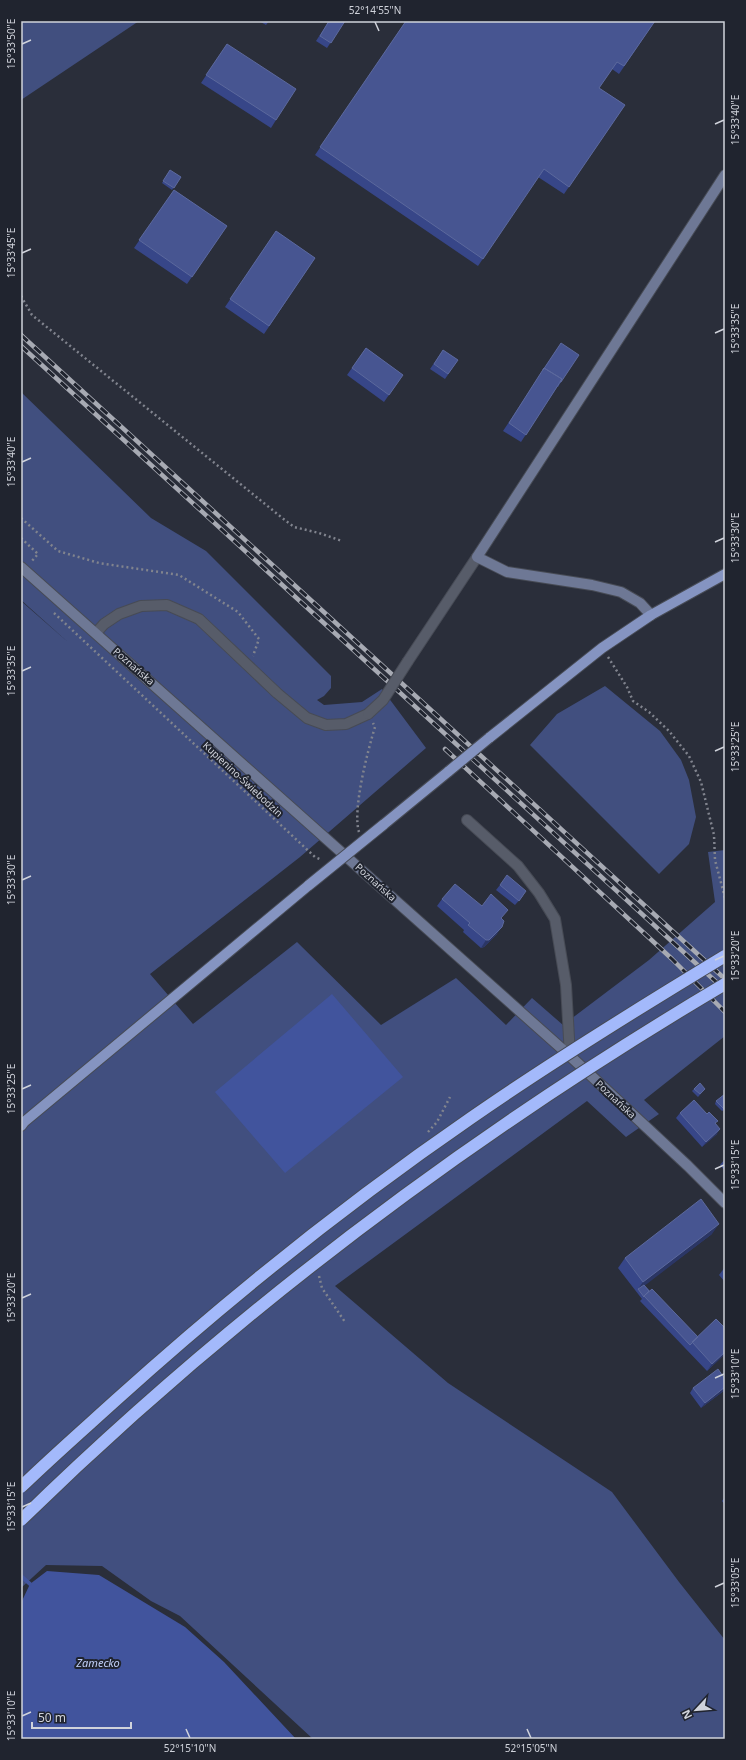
<svg xmlns="http://www.w3.org/2000/svg" width="746" height="1760" font-family="'Noto Sans',sans-serif">
<style>
.green{fill:#414f7f}
.water{fill:#41549d}
.lines{fill:none;stroke-linecap:round;stroke-linejoin:round}
.stream{stroke:#41549d;stroke-width:4}
.street-casing{stroke:#474b55;stroke-width:12}
.secondary-casing{stroke:#474b55;stroke-width:12}
.primary-casing{stroke:#474b55;stroke-width:12}
.path{stroke:#81848e;stroke-width:2.5;stroke-dasharray:2 3;stroke-linecap:butt}
.street{stroke:#575c69;stroke-width:10}
.secondary{stroke:#6e7895;stroke-width:10}
.primary{stroke:#8594c1;stroke-width:10}
.rail-casing{stroke:#a7aab3;stroke-width:4.5}
.rail{stroke:#20242f;stroke-width:3;stroke-dasharray:9;stroke-linecap:butt}
.street-bridge-casing{stroke:#474b55;stroke-width:12;stroke-linecap:butt}
.primary-bridge-casing{stroke:#474b55;stroke-width:12;stroke-linecap:butt}
.highway-bridge-casing{stroke:#474b55;stroke-width:14;stroke-linecap:butt}
.street-bridge{stroke:#575c69;stroke-width:10}
.primary-bridge{stroke:#8594c1;stroke-width:10}
.highway-bridge{stroke:#a3b9fb;stroke-width:12}
.wall{fill:#374688}
.shaded-wall{fill:#2b3665}
.building{fill:#475591;stroke:#5c699d}
.ticks{fill:none;stroke:#d0d3db;stroke-width:1.5}
.labels{text-anchor:middle;stroke-width:4;stroke-linejoin:round;paint-order:stroke}
.street-label{font-size:10px;fill:#d0d3db;stroke:#20242f}
.water-label{font-size:11px;font-style:italic;fill:#c2d1fb;stroke:#20242f}
.neatline{fill:none;stroke:#d0d3db;stroke-width:1.5}
.ticks-label{font-size:10px;text-anchor:middle;fill:#d0d3db}
</style>
<rect width="100%" height="100%" fill="#2a2e3a"/>
<!-- green -->
<path class="green" d="M21,21H139L21,100Z
M21,392L151,518L206,551L331,676V688L324,696L317,700L324,705L362,702L382,689L426,748L300,857L150,974L193,1024L297,942L381,1025L456,978L506,1025L532,998L563,1025L649,960L715,902L708,852L725,850V1036L644,1100L659,1114L626,1137L587,1101L335,1286L448,1383L612,1492L679,1582L725,1640V1739H313L180,1616L151,1601L102,1566L46,1565L21,1588V601L69,643L21,600Z
M605,686L660,731L681,760L689,780L696,817L689,844L659,874L530,745L557,714Z"/>
<!-- water -->
<path class="water" d="M332,994L403,1077L285,1173L215,1092Z
M47,1571L99,1575L185,1627L224,1662L296,1739H21V1603L30,1584Z"/>
<g class="lines">
<!-- stream -->
<path class="stream" d="M21,1576L30,1584"/>
<defs>
<path id="street" d="M96,633L104,624L119,614L141,606L167,605L199,619L277,693L307,718L326,725L346,724L368,714
M408,661L477,557
M467,820L518,866L539,893L555,919L566,985L570,1056"/>
<path id="secondary" d="M21,567L570,1056L688,1166L725,1203
M651,615L640,603L621,592L592,585L507,572L477,557L725,175"/>
<path id="primary" d="M489,738L602,648L651,615L725,574
M383,825L449,771
M21,1126L24,1122L309,885"/>
</defs>
<!-- street casing -->
<use href="#street" class="street-casing"/>
<!-- secondary casing -->
<use href="#secondary" class="secondary-casing"/>
<!-- primary casing -->
<use href="#primary" class="primary-casing"/>
<!-- path -->
<path class="path" d="M21,296L32,315L286,521L294,527L319,533L342,541
M21,518L58,551L99,563L179,575L238,612L259,639L253,656
M21,538L38,554L31,562
M54,613L315,857L322,860
M608,657L627,687L633,701L649,712L669,731L689,756L701,782L714,835L715,860L725,898
M359,832C352,810 368,750 375,727L373,723
M428,1132L437,1122L450,1097
M319,1276L322,1288L345,1322"/>
<!-- street -->
<use href="#street" class="street"/>
<!-- secondary -->
<use href="#secondary" class="secondary"/>
<!-- primary -->
<use href="#primary" class="primary"/>
<defs>
<path id="rail" d="M21,335L725,979
M21,346L725,990
M445,749L672,959L725,1012"/>
</defs>
<!-- rail casing -->
<use href="#rail" class="rail-casing"/>
<!-- rail -->
<use href="#rail" class="rail"/>
<defs>
<path id="street-bridge" d="M368,714L383,700L408,661"/>
<path id="primary-bridge" d="M449,771L489,738
M309,885L383,825"/>
<path id="highway-bridge" d="M21,1487C52,1457 84,1429 116,1400C228,1299 346,1204 471,1118C553,1061 639,1008 725,956
M21,1520C233,1313 470,1135 725,984"/>
</defs>
<!-- street-bridge casing -->
<use href="#street-bridge" class="street-bridge-casing"/>
<!-- primary-bridge casing -->
<use href="#primary-bridge" class="primary-bridge-casing"/>
<!-- highway-bridge casing -->
<use href="#highway-bridge" class="highway-bridge-casing"/>
<!-- street-bridge -->
<use href="#street-bridge" class="street-bridge"/>
<!-- primary-bridge -->
<use href="#primary-bridge" class="primary-bridge"/>
<!-- highway-bridge -->
<use href="#highway-bridge" class="highway-bridge"/>
</g>
<!-- wall -->
<path class="wall" d="M259,21H269L266,25Z
M329,21H345L327,48L316,41Z
M406,21H655L619,74L612,69L599,88L625,105L564,194L538,177L478,266L315,155Z
M227,44L276,120L271,128L201,83Z
M170,170L181,177L172,190L162,183Z
M174,190L227,226L187,284L134,248Z
M276,231L315,258L264,334L225,307Z
M561,343V382L558,387H557L521,442L503,431Z
M366,348L403,375L384,402L347,375Z
M443,350L458,360L445,379L430,369Z
M500,885L523,896L515,905L496,890Z
M442,899L482,906L501,919L497,934L484,947L481,948L463,932L464,930L437,906Z
M694,1089H705L698,1097L692,1091Z
M725,1094V1111L724,1110L722,1111L715,1104L716,1101Z
M680,1113L716,1124L717,1134L702,1147L676,1118Z
M725,1159V1171L720,1165Z
M712,1234L644,1285L698,1337L725,1354L707,1371L640,1301L642,1299L618,1268L625,1258Z
M725,1267V1282L719,1275Z
M725,1379V1390L701,1408L690,1393L693,1388Z
M725,1497V1505L722,1501Z"/>
<!-- shaded-wall -->
<path class="shaded-wall" d="M502,927L497,934L484,947L481,948L486,940Z
M720,1129L717,1134L702,1147L706,1142Z
M719,1224L712,1234L639,1290L638,1289L643,1282Z
M725,1352V1354L707,1371L712,1364Z
M725,1387V1390L701,1408L705,1403Z"/>
<!-- building -->
<path class="building" d="M329,21H345L331,43L320,36Z
M406,21H655L624,66L617,62L599,88L625,105L569,187L544,169L483,259L320,147Z
M227,44L296,89L276,120L206,75Z
M170,170L181,177L174,188L163,181Z
M174,190L227,226L192,277L139,240Z
M276,231L315,258L269,326L230,299Z
M561,343L579,355L561,382H560L562,379L544,368L543,370Z
M366,348L403,375L389,395L352,368Z
M443,350L458,360L448,374L434,364Z
M544,368L562,379L526,435L509,423Z
M507,875L526,891L519,901L500,885Z
M455,884L482,906L491,894L508,910L501,918L504,921L502,927L489,940H486L468,925L470,923L442,899Z
M700,1083L705,1089L700,1094L694,1089Z
M725,1094V1108L724,1109L716,1101Z
M694,1100L707,1114L709,1112L718,1121L715,1123L720,1129L706,1142L680,1113Z
M701,1199L719,1224L643,1282L625,1258Z
M644,1285L649,1291L644,1296V1297L638,1289Z
M652,1289L698,1337L690,1345L644,1296Z
M716,1319L725,1328V1352L712,1364L692,1342Z
M718,1369L725,1379V1387L705,1403L693,1388Z"/>
<!-- ticks -->
<path class="ticks" d="M375,22L379,31M22,44L31,40M715,124L724,120M22,253L31,249M715,333L724,329M22,462L31,458M715,542L724,538M22,671L31,667M715,751L724,747M22,880L31,876M715,960L724,956M22,1089L31,1085M715,1169L724,1165M22,1298L31,1294M715,1378L724,1374M22,1507L31,1503M715,1587L724,1583M22,1716L31,1712M186,1729L190,1738M527,1729L531,1738"/>
<g class="labels">
<!-- street labels -->
<g class="street-label">
<text transform="translate(134 666) rotate(41)" y="4">Poznańska</text>
<text transform="translate(243 779) rotate(43)" y="4">Kupienino-Świebodzin</text>
<text transform="translate(376 882) rotate(42)" y="4">Poznańska</text>
<text transform="translate(616 1099) rotate(43)" y="4">Poznańska</text>
</g>
<!-- water labels -->
<g class="water-label">
<text x="98" y="1667">Zamecko</text>
</g>
</g>
<!-- border -->
<rect width="746" height="1760" fill="none" stroke="#20242f" stroke-width="44"/>
<!-- north arrow -->
<g transform="translate(696 1710) rotate(244)" stroke="#20242f" stroke-width="3" paint-order="stroke">
<path d="M0-3L7 15L0 10L-7 15Z" fill="#d0d3db"/>
<text y="-6" font-size="11" font-weight="bold" text-anchor="middle" fill="#d0d3db">N</text>
</g>
<!-- scale -->
<path d="M32 1722v6h99v-6" fill="none" stroke="#d0d3db" stroke-width="2"/>
<text x="38" y="1722" font-size="12" fill="#d0d3db" stroke="#20242f" stroke-width="3" paint-order="stroke">50 m</text>
<rect x="22" y="22" width="702" height="1716" class="neatline"/>
<g class="ticks-label">
<text x="375" y="14">52°14'55"N</text>
<text transform="translate(11 44) rotate(-90)" y="4">15°33'50"E</text>
<text transform="translate(735 120) rotate(-90)" y="4">15°33'40"E</text>
<text transform="translate(11 253) rotate(-90)" y="4">15°33'45"E</text>
<text transform="translate(735 329) rotate(-90)" y="4">15°33'35"E</text>
<text transform="translate(11 462) rotate(-90)" y="4">15°33'40"E</text>
<text transform="translate(735 538) rotate(-90)" y="4">15°33'30"E</text>
<text transform="translate(11 671) rotate(-90)" y="4">15°33'35"E</text>
<text transform="translate(735 747) rotate(-90)" y="4">15°33'25"E</text>
<text transform="translate(11 880) rotate(-90)" y="4">15°33'30"E</text>
<text transform="translate(735 956) rotate(-90)" y="4">15°33'20"E</text>
<text transform="translate(11 1089) rotate(-90)" y="4">15°33'25"E</text>
<text transform="translate(735 1165) rotate(-90)" y="4">15°33'15"E</text>
<text transform="translate(11 1298) rotate(-90)" y="4">15°33'20"E</text>
<text transform="translate(735 1374) rotate(-90)" y="4">15°33'10"E</text>
<text transform="translate(11 1507) rotate(-90)" y="4">15°33'15"E</text>
<text transform="translate(735 1583) rotate(-90)" y="4">15°33'05"E</text>
<text transform="translate(11 1716) rotate(-90)" y="4">15°33'10"E</text>
<text x="190" y="1752">52°15'10"N</text>
<text x="531" y="1752">52°15'05"N</text>
</g>
</svg>
